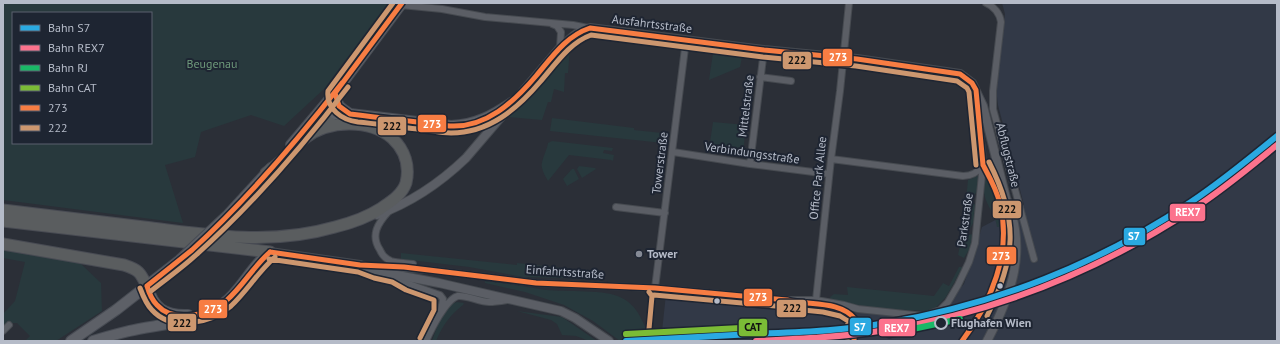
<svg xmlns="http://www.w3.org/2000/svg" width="1280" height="344" font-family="'PT Sans',sans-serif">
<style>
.airport{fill:#323947}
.green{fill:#28393d;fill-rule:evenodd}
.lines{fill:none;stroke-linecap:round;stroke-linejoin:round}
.minor-casing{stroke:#464a50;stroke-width:8}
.tertiary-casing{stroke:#464a50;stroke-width:10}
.primary-casing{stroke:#484c54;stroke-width:12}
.motorway-casing{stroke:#484b53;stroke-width:13}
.minor{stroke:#5b5e65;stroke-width:6}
.tertiary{stroke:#5b5e65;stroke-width:8}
.primary{stroke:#5d6067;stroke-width:10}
.motorway{stroke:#5a5d5f;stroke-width:11}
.primary-bridge-casing{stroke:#484c54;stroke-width:12;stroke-linecap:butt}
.primary-bridge{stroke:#5d6067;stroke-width:10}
.bus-1-casing{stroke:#1e2532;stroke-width:8}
.bus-2-casing{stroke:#1e2532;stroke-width:8}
.bus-1{stroke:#f77d43;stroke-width:5}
.bus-2{stroke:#cd976f;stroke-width:5}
.rail-1-casing{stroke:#1e2532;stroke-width:9}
.rail-2-casing{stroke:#1e2532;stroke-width:9}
.rail-3-casing{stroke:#1e2532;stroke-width:9}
.rail-4-casing{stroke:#1e2532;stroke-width:9}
.rail-1{stroke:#2aa9e1;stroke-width:6}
.rail-2{stroke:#fc738d;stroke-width:6}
.rail-3{stroke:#1ab867;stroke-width:6}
.rail-4{stroke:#7bbc36;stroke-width:6}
.poi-dot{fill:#858a95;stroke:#1e2532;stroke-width:1.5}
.bus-dot{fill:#b5bbc8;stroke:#1e2532;stroke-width:1.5}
.stop-dot{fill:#1e2532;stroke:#b5bbc8;stroke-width:2}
.labels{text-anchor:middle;stroke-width:4;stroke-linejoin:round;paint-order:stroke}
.street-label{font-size:12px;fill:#b5bbc8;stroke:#1e2532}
.park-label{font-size:12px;fill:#6d987a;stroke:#1e2532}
.poi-label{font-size:12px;font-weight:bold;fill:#b5bbc8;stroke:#1e2532;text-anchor:start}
.stop-label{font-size:12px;font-weight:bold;fill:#b5bbc8;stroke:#1e2532;text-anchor:start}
.line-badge{stroke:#1e2532;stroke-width:1.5}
.badge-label{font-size:11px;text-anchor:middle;font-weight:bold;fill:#fff}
.pale-badge-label{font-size:11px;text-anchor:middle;font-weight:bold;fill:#111}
</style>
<rect width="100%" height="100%" fill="#2b2f37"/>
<!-- airport -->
<path class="airport" d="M1002,3H1277V341H661L666,294L934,317L964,284L982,227L1024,205L998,105L996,89L1005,14Z"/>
<!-- green -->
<path class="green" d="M3,3H388L324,89L284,126L251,115L201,132L195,157L165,165L183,223L3,200ZM13,13H151V143H13Z
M570,48L568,73H565L564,92L554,89L551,102H548L542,120L508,117L564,53Z
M713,53L742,57L740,67L709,80Z
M552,118L634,128V130L662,133L664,135L663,143L550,131Z
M713,122L746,125L743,153L709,149Z
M552,141L613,148L612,151L604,150L603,153L614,155L613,161L611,160L569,155L548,181C546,177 543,173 542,168C540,162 547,151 548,143Z
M579,166L595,168L596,169L582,178L577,169Z
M572,169H574L579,179L567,186L563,179Z
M979,175L977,191L974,196L970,200H966L968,180Z
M986,177C995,192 998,210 1000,227H997C996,215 986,206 984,193C984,188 985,182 986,177Z
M976,204L974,222L970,228L962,227L965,205Z
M973,234L970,248L964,258L958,255L962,236Z
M3,249L58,258L81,264L101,283L102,311L56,341H25L30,336L17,323H7L3,326V314L15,301L25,262L3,258Z
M401,253L517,265V263L600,272L601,279L523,277L469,267L401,259Z
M959,267H963L946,297L935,308L927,311L887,309L856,305L831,300L830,297L834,294L848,295L847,287L934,296L943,283L949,286Z
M485,281C506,283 526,287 546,290C565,292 607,289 622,298C637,305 646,325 649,341H620L593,321L564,305L525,292L485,283Z
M457,302L464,303L463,305C449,316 443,325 436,341H432C437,328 443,307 457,302Z
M517,311L562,317L597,341H589L576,336L562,335L557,324L551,320Z"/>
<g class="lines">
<defs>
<path id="minor" d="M986,3C994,6 1000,14 1001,22L993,91V109L1034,259
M401,5L442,9L485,17L573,25L588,28
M552,24L557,26L561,32L560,48
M760,77L791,81
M673,152L750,164L829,174
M831,159L963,176C972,176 977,173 982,166
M750,164L764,50
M616,207L665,213
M389,211C378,223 370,235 380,250C382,255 386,259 391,261C397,263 406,263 413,264
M366,266L429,270L536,283L655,288L787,300H816L844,305L858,309L924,316L940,310L948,302L958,285L969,262L975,243L983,165L982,150L977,109L976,94
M396,276L409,284L440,295L443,299L441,311
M655,288L686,40
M816,300L831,159L840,91L849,3
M3,331L9,325
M426,341C431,330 446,299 458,296C466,295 480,302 489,302C495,302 501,301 507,300"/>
<path id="tertiary" d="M377,215C410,203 441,182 466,158L560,48C570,39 577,31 590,28L764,50L857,59L960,74L972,83L983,106L1006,198C1028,249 1012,294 987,341
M270,252L360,265L376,271L439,283L561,311L575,318L609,341"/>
<path id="primary" d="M335,93C337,106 339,107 350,114
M320,112L342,115L350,114L451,126C476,125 492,116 513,102
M291,145L335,93L402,3
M227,216L271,168
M147,286C154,308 164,316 188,315
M71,341L116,310L180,260
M93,341C105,337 117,334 129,331C160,324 196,323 223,304C242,290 251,266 270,252"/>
<path id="motorway" d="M320,112C322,119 327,122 334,125
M3,210C50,216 97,221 144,227C211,235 269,246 335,227C351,223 366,218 380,209C390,202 402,195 406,183C410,166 405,150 392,138C369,119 329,120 305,138C298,143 292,151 285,157C279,163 273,168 266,173
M3,221L270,252
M3,244L124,265C139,270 140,272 147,286"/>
</defs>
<!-- minor casing -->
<use href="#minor" class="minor-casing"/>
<!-- tertiary casing -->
<use href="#tertiary" class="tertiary-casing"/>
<!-- primary casing -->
<use href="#primary" class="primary-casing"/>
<!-- motorway casing -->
<use href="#motorway" class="motorway-casing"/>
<!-- minor -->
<use href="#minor" class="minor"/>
<!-- tertiary -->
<use href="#tertiary" class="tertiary"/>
<!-- primary -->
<use href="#primary" class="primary"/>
<!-- motorway -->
<use href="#motorway" class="motorway"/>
<defs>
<path id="primary-bridge" d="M180,260L227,216"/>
</defs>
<!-- primary-bridge casing -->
<use href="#primary-bridge" class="primary-bridge-casing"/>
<!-- primary-bridge -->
<use href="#primary-bridge" class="primary-bridge"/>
<defs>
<path id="bus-1" d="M402,3L335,93L339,106L350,114C372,117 394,119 417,122C428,123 439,125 450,126C486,128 514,102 536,76C552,57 566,36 590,28L764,50L857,59L960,74L972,83L976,90L983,165
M270,252L360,265L404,267L536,283L655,288L787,300C809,306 839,300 855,319L854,341
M147,286C162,274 177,262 192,250C247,200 296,142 342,83
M147,286C149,293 152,300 157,305C174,324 210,315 227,300C243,286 253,267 270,252
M962,341C991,303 1012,253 1000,204C997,190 990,178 983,165"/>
<path id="bus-2" d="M393,3L328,91C326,109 342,120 358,122C378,124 398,127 418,129C429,130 440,133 451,133C489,133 517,109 540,82C555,65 569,43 591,35L763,57L856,66L957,81L967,88L969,92L976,165
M269,259L358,272L374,278L392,282L406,290L434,300V310L420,338
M140,288C143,296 146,304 152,310C172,332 211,323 231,306C247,291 258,272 275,257
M151,291C166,279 182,268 196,255C252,205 302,147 348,87
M654,295L786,307L793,309L823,312L840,316L848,321L847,341
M987,316C1016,258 1019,221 989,162
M648,340L652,296L649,292"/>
</defs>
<!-- bus-1 casing -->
<use href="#bus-1" class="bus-1-casing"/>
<!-- bus-2 casing -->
<use href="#bus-2" class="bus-2-casing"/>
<!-- bus-1 -->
<use href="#bus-1" class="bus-1"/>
<!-- bus-2 -->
<use href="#bus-2" class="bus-2"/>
<defs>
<path id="rail-1" d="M626,341C668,339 710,336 752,334C797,332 842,331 886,323C994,305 1099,264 1191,202C1221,182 1249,159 1277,136"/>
<path id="rail-2" d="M756,341C799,339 843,337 886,330C996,312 1100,270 1193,209C1223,190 1250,167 1277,145"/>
<path id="rail-3" d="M889,334L960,319"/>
<path id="rail-4" d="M626,334L760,327"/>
</defs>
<!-- rail-1 casing -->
<use href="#rail-1" class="rail-1-casing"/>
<!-- rail-2 casing -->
<use href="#rail-2" class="rail-2-casing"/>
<!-- rail-3 casing -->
<use href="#rail-3" class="rail-3-casing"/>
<!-- rail-4 casing -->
<use href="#rail-4" class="rail-4-casing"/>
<!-- rail-1 -->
<use href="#rail-1" class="rail-1"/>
<!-- rail-2 -->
<use href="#rail-2" class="rail-2"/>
<!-- rail-3 -->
<use href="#rail-3" class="rail-3"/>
<!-- rail-4 -->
<use href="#rail-4" class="rail-4"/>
</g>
<!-- markers -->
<circle class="poi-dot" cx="639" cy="254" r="4"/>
<g class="bus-dot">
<circle cx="1000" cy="286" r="3.5"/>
<circle cx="717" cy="301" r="3.5"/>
</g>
<circle class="stop-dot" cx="941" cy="323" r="6"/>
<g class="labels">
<!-- street labels -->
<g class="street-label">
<text transform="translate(652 24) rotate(7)" y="4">Ausfahrtsstraße</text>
<text transform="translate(746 106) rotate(-83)" y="4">Mittelstraße</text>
<text transform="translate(752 153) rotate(8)" y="4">Verbindungsstraße</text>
<text transform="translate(1008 155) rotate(76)" y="4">Abflugstraße</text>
<text transform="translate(660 163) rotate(-83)" y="4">Towerstraße</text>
<text transform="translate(818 178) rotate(-84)" y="4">Office Park Allee</text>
<text transform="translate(965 220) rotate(-82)" y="4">Parkstraße</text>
<text transform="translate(565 272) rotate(4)" y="4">Einfahrtsstraße</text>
</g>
<!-- park labels -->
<g class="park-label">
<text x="212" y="68">Beugenau</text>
</g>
<!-- poi labels -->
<g class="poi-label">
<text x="647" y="258">Tower</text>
</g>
<!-- stop labels -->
<g class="stop-label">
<text x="951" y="327">Flughafen Wien</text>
</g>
</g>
<g class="line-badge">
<rect x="822" y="48" width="31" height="19" rx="4" fill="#f77d43"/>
<rect x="782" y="51" width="30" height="19" rx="4" fill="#cd976f"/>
<rect x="417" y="114" width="30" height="19" rx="4" fill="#f77d43"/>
<rect x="377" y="116" width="30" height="20" rx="4" fill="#cd976f"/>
<rect x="992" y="200" width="30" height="19" rx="4" fill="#cd976f"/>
<rect x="1169" y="203" width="37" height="19" rx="4" fill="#fc738d"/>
<rect x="1123" y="227" width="23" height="19" rx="4" fill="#2aa9e1"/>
<rect x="986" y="246" width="31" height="19" rx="4" fill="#f77d43"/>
<rect x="743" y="288" width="30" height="19" rx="4" fill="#f77d43"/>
<rect x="776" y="299" width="31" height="19" rx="4" fill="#cd976f"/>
<rect x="198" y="299" width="30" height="20" rx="4" fill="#f77d43"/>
<rect x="167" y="313" width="30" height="19" rx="4" fill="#cd976f"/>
<rect x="849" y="317" width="23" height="19" rx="4" fill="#2aa9e1"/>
<rect x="738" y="318" width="30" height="19" rx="4" fill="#7bbc36"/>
<rect x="878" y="318" width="38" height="19" rx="4" fill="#fc738d"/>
</g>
<g class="badge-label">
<text x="838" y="61">273</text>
<text x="432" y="128">273</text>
<text x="1188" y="216">REX7</text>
<text x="1134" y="240">S7</text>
<text x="1001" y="260">273</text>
<text x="758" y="301">273</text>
<text x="213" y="313">273</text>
<text x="860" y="331">S7</text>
<text x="897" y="332">REX7</text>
</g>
<g class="pale-badge-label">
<text x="797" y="64">222</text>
<text x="392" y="130">222</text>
<text x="1007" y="213">222</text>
<text x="792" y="312">222</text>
<text x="182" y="327">222</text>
<text x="753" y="331">CAT</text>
</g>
<!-- border -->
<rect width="1280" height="344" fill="none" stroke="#b5bbc8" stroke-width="8"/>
<!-- legend -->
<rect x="12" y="12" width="140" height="132" fill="#1e2532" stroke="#5a616e"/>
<rect x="20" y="25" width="20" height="6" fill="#2aa9e1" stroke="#5a616e"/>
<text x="48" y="32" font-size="12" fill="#b5bbc8">Bahn S7</text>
<rect x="20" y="45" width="20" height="6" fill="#fc738d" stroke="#5a616e"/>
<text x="48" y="52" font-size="12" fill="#b5bbc8">Bahn REX7</text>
<rect x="20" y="65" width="20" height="6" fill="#1ab867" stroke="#5a616e"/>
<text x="48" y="72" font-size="12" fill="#b5bbc8">Bahn RJ</text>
<rect x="20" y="85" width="20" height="6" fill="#7bbc36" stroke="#5a616e"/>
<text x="48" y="92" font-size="12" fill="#b5bbc8">Bahn CAT</text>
<rect x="20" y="105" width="20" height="6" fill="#f77d43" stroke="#5a616e"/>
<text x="48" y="112" font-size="12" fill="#b5bbc8">273</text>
<rect x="20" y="125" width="20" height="6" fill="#cd976f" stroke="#5a616e"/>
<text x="48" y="132" font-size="12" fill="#b5bbc8">222</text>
</svg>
